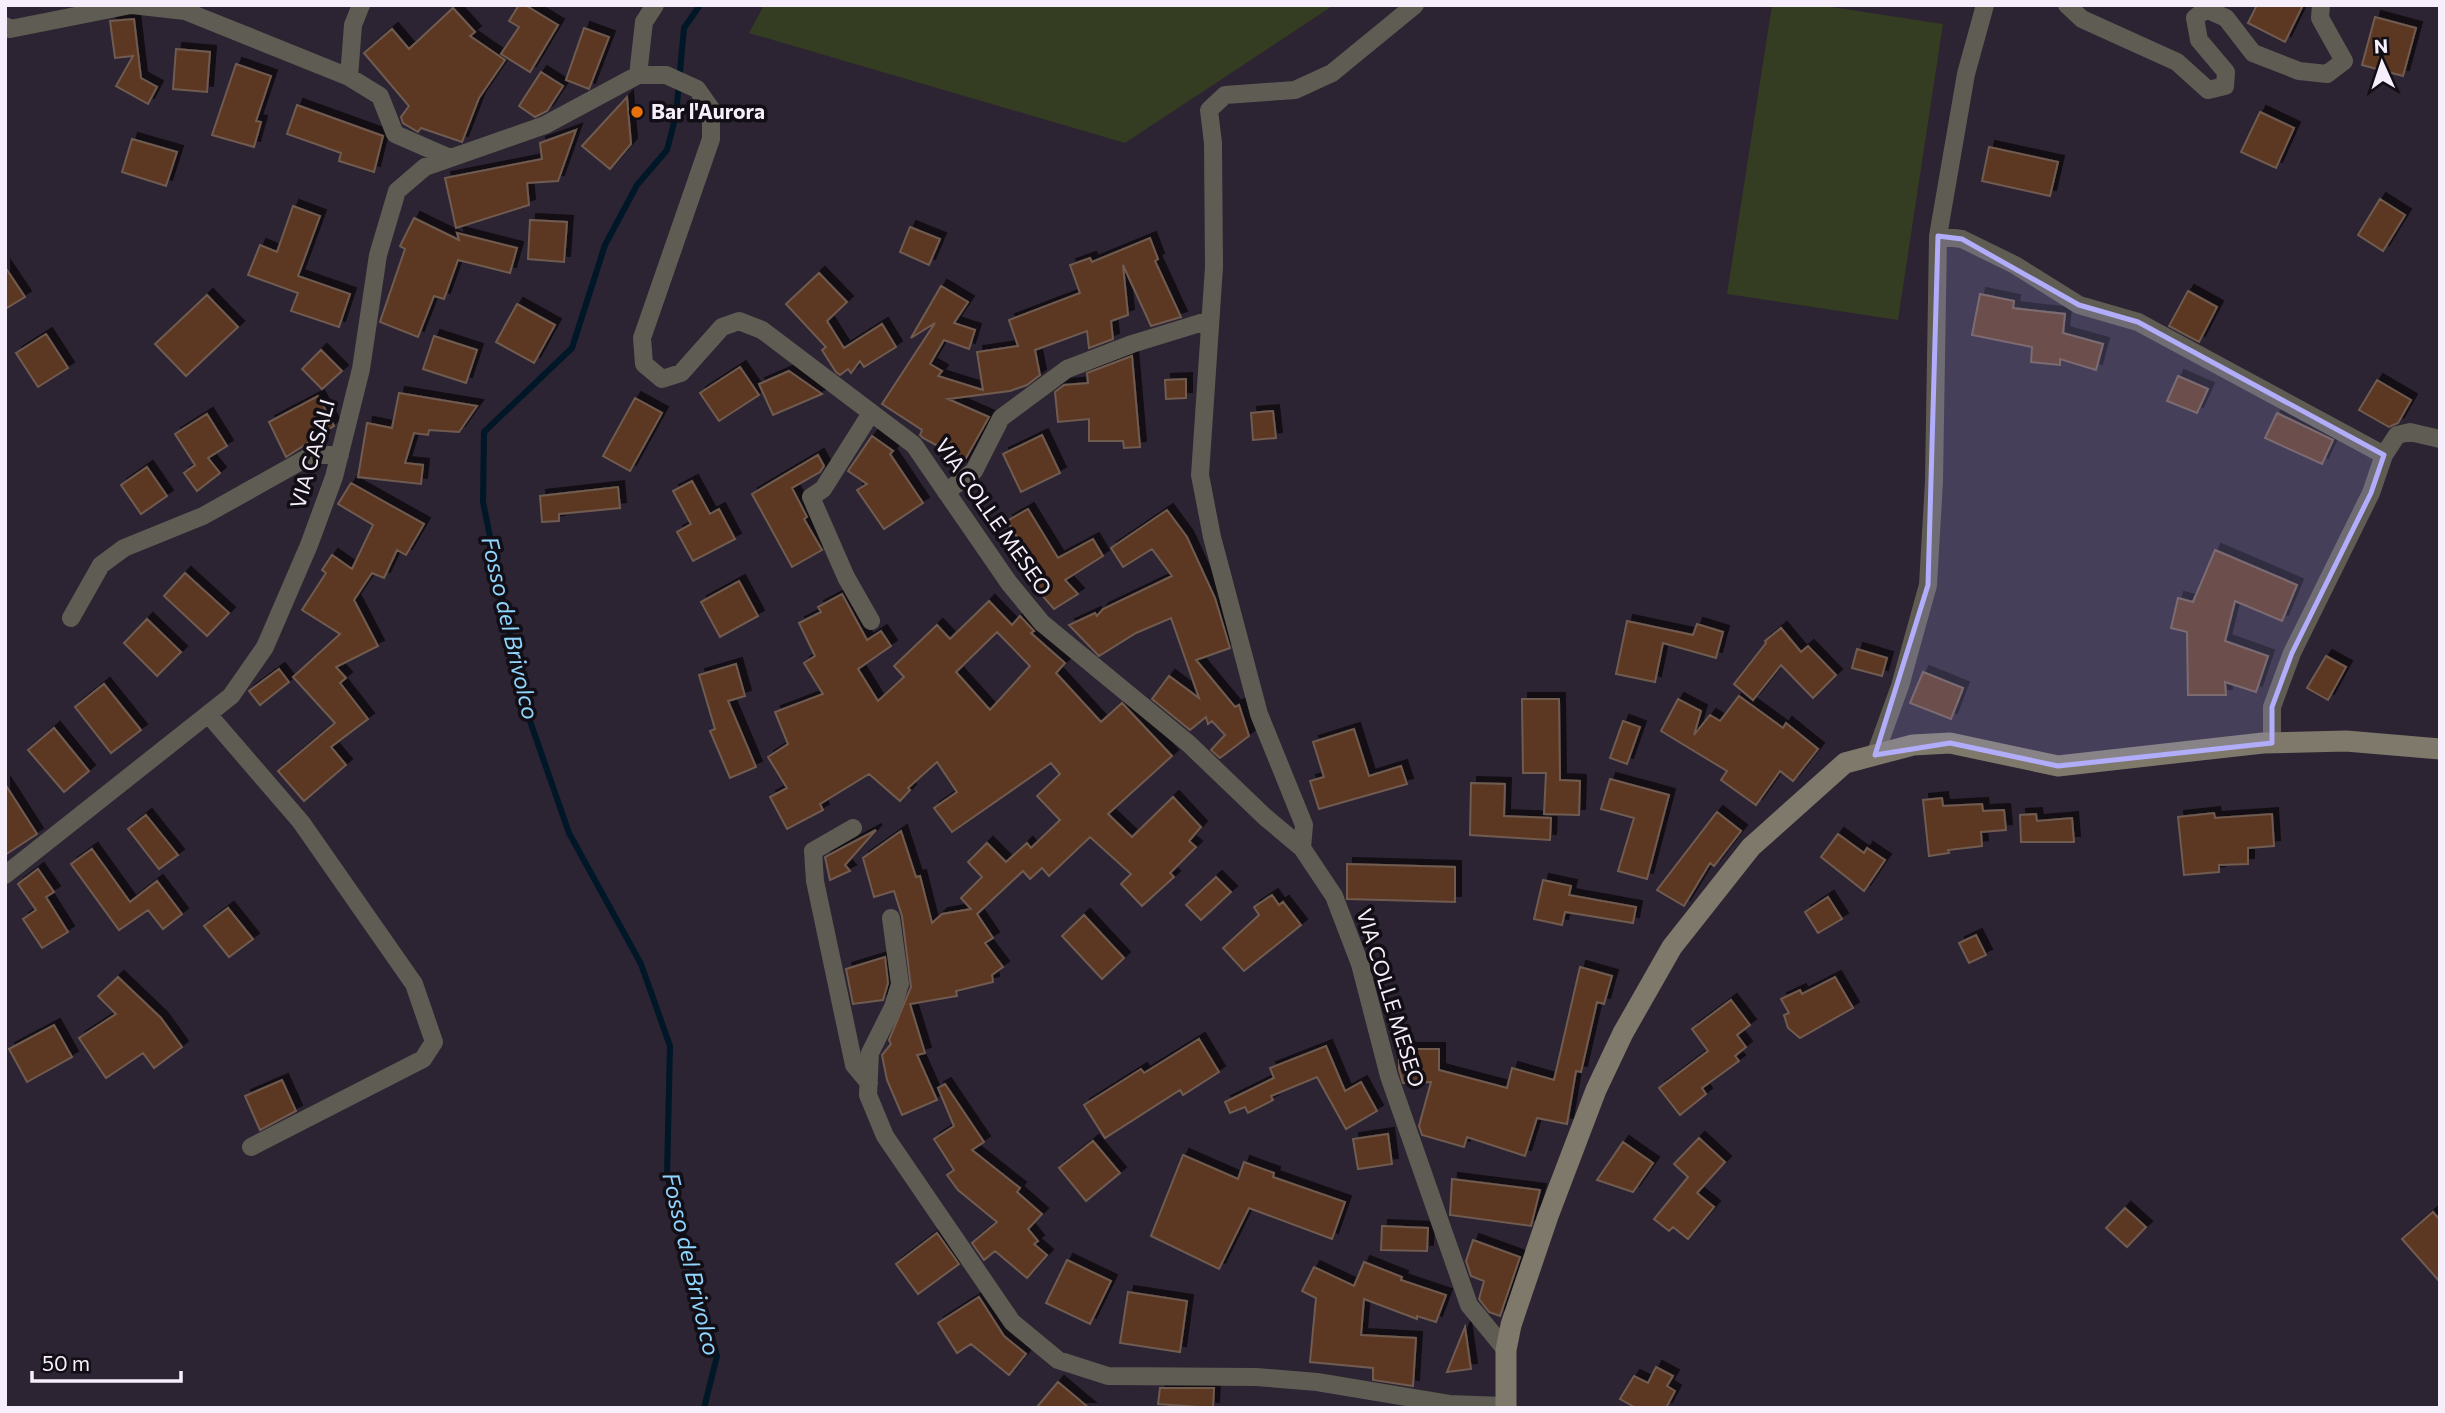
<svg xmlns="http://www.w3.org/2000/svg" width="2445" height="1413" font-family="Commissioner,sans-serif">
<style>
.green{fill:#343c21}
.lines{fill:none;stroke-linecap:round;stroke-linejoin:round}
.stream{stroke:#001727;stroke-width:6}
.building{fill:#5b3724;stroke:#705b50;stroke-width:2;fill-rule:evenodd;filter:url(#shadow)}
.street{stroke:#5f5c53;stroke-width:18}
.secondary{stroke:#7e796b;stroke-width:21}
.marked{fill:#b1adfa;fill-opacity:0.2;stroke:#b1adfa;stroke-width:5;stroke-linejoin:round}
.food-dot{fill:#e8710a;stroke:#120e15;stroke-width:2.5}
.labels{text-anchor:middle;stroke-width:7;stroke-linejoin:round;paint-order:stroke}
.poi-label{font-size:21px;font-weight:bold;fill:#f6effb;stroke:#120e15;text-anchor:start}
.street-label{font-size:21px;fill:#f6effb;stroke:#120e15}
.water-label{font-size:23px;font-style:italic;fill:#90d5fe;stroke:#120e15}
</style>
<defs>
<filter id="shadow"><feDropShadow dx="6" dy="-6" stdDeviation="0" flood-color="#0009"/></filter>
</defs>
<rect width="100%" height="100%" fill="#2c2333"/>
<!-- green -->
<path class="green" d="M764,5H1334L1125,143L749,33Z
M1772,5H1819L1943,24L1898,320L1727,294Z"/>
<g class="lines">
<!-- stream -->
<path class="stream" d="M700,5L684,28L676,115L667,150L637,185L605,245L572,348L484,432L483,502L523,701L569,833L641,964L670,1046L667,1175L717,1356L704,1408"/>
</g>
<!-- building -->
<path class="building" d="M519,5H525L558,25L530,72L501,54L519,27L509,21Z
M2257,5H2303L2285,42L2248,23Z
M453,8L475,32L470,36L505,60L479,98L462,142L421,128L418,132L403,123L401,117L409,106L364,53L392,29L409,49Z
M2375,17L2416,28L2403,76L2362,65Z
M134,19L141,78L157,87L148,104L116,86L133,56L115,58L110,21Z
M584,28L609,37L589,89L566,80Z
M176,49L210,52L207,92L173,89Z
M236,64L271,76L256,121L261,122L254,147L212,135Z
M541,72L563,86L547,111L535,117L519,106Z
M627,97L631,144L610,169L582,146Z
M297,105L383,136L374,172L339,161L341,153L287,134Z
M2260,112L2294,128L2276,168L2241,152Z
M576,130L558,181L527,183L529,205L456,228L445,178L542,159L540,143Z
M132,139L177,152L166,186L122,172Z
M1989,147L2058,162L2050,196L1982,181Z
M2380,199L2405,215L2383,251L2358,235Z
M293,206L320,216L298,276L350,294L339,327L291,311L298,293L248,275L260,245L277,252Z
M414,218L459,240L457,233L517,248L510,273L458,260L444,299L434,296L418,337L380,322L405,249L400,246Z
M530,220L567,222L564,262L528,259Z
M910,227L940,239L929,265L900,252Z
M1150,238L1158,259L1155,261L1181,317L1151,326L1123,265L1128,315L1111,321L1113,339L1089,348L1087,331L1035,350L1040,375L1027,385L1010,391L948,399L989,417L961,467L948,461L951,453L923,438L920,435L922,430L882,404L935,323L911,338L941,286L968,302L954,323L975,330L969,349L944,340L930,364L942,371L938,376L983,390L977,352L1018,346L1009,320L1080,293L1070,265L1090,258L1092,262Z
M5,267L25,297L5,309Z
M819,273L847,302L827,321L844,348L882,324L896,347L864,367L860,361L851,373L848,369L840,375L836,372L822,350L826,347L786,304Z
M2188,291L2217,307L2199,342L2169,326Z
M1980,294L2014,301L2013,308L2065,314L2063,333L2103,344L2096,370L2060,359V365L2031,362L2032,347L1972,335Z
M207,295L238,327L186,376L155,344Z
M517,304L555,325L534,363L496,342Z
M46,334L68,368L38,387L16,353Z
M434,336L477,350L466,383L423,369Z
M321,350L342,371L322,389L302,369Z
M1132,356L1140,447L1124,448L1123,441H1089V419L1058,422L1055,392L1064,385L1088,383L1087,373Z
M740,367L759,395L719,421L700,393Z
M789,371L822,394L773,415L759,384Z
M2178,376L2208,389L2197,413L2167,401Z
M1186,379V398L1166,399L1165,380Z
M2377,380L2411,400L2398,423L2389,427L2359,410Z
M399,393L477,406L459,432L429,430L428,435L414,433L405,463L423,465L421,484L358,477L367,423L392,428Z
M318,396L334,426L286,457L269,422Z
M635,398L662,413L630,471L603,456Z
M1273,411L1276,438L1253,440L1251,413Z
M2277,413L2333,440L2322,464L2265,438Z
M207,414L227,446L208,458L220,473L197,491L184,473L195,465L175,434Z
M1042,435L1060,473L1021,492L1003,454Z
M872,436L893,451L890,454L923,503L884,529L857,490L867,484L848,471Z
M818,455L824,466L820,472L792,488L807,517L804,519L822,550L792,567L752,494Z
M147,467L167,496L141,514L121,485Z
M692,481L710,514L719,509L735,539L693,561L677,532L691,524L673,491Z
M351,483L424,524L406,555L397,550L384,578L372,573L354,600L378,646L336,667L346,678L340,683L368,719L331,747L346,765L304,801L278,771L335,723L293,677L340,634L302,610L326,573L322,570L332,555L352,569L373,525L338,504Z
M618,487L620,508L559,514V521L542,522L540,496Z
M1028,509L1058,558L1093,539L1103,556L1065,580L1078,594L1054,609L1028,579L1039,572L1007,521Z
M1167,510L1187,537L1215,598L1230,648L1196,660L1235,707L1239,705L1249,736L1220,758L1211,750L1225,735L1212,721L1208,724L1206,717L1190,730L1152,699L1169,676L1199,698L1171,618L1136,633L1099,656L1069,625L1095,613L1097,616L1103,609L1172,576L1152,549L1123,567L1111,548Z
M2215,550L2297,585L2282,621L2235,601L2225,641L2268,656L2256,692L2225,682L2226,695H2188L2187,632L2171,628L2178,598L2193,602Z
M185,573L229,613L207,636L164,596Z
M739,581L758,616L720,637L701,602Z
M842,594L867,640L881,631L891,646L858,669L878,701L904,677L894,666L937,625L950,639L989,601L1012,625L1020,616L1034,631L1031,633L1065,663L1056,673L1101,722L1122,703L1172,756L1108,814L1132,837L1173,797L1201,827L1189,841L1196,847L1170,873L1174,877L1142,906L1121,884L1131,874L1090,837L1049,876L1042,868L1030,879L1023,871L977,914L993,938L985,943L1003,967L992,975L993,982L956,991L957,996L910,1004L925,1053L917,1055L937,1100L902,1115L887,1080L882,1055L891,1044L889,1040L911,987L902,916L894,891L874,897L863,858L901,831L916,877L920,876L932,923L942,914L971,909L961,898L982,877L968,862L987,843L1006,862L1027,843L1031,848L1060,820L1037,796L1060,774L1051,763L952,832L934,808L957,792L937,762L908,788L910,790L900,801L869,774L820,804L823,810L787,829L770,797L787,788L768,757L788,744L775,712L823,694L804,663L815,656L799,623L821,612L818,607ZM997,632L1030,666L990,710L956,672Z
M147,619L181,652L157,676L124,643Z
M1627,621L1693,635L1697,624L1723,632L1716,658L1663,643L1655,682L1616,674Z
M1781,628L1801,652L1808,646L1836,675L1813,698L1781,665L1753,700L1734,684L1766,643L1765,641Z
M1857,649L1887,658L1882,676L1852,668Z
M2326,656L2346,667L2328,700L2307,688Z
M736,664L745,696L728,701L756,767L730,778L710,731L715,729L699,675Z
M279,669L289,682L260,705L249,691Z
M1923,672L1963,688L1951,719L1910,703Z
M104,684L141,730L111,753L75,707Z
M1739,696L1783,728L1786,723L1818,749L1793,781L1780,771L1756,805L1721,780L1727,771L1661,731L1678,699L1701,711L1694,735L1710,715L1720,721Z
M1522,699H1559L1560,780L1580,781L1579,815L1544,814L1546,773H1523Z
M1623,721L1640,727L1627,764L1610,758Z
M54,728L89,771L64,792L28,750Z
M1354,729L1369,776L1401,766L1407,784L1319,809L1310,781L1324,777L1313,742Z
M1610,779L1669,795L1647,879L1618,871L1634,818L1601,809Z
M1471,783L1505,784L1504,816L1551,818L1550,840L1470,835Z
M5,784L37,834L5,855Z
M1942,798L1943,806L1982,804L1983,811L2004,810L2006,830L1981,832L1982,846L1948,850L1949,853L1929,856L1923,800Z
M1717,812L1741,831L1714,866L1710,863L1684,906L1657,890Z
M2214,813L2215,818L2272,814L2274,846L2248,848V864L2219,865V872L2184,875L2178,817Z
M2036,814L2037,821L2072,818L2074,842H2021L2020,815Z
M146,815L178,855L159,869L128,829Z
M876,830L845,865L850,871L830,880L825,857Z
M1838,834L1864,853L1867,848L1885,860L1864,891L1821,857Z
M92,849L130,902L157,881L182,914L163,929L148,910L119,930L71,864Z
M1347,864L1455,867V902L1347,899Z
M38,869L54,892L46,897L68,932L42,948L23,919L36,910L18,884Z
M1216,877L1231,892L1201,920L1186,905Z
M1543,880L1571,886L1569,895L1636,907L1633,923L1565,912L1562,925L1534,919Z
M1272,895L1279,905L1283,902L1301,925L1244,971L1223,948L1259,915L1254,907Z
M1828,897L1842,919L1818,933L1805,912Z
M228,908L253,939L229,957L204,926Z
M1084,915L1124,958L1102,979L1062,936Z
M1976,935L1986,955L1969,963L1959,943Z
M885,957L888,983L883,1000L853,1004L846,969Z
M1580,967L1612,976L1604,1004L1597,1002L1581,1072L1576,1071L1567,1124L1537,1118L1525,1156L1467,1137L1464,1147L1422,1135L1419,1126L1431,1082L1403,1083L1399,1069V1049H1439V1070L1507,1088L1512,1068L1554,1080Z
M118,977L161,1018L182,1047L154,1068L143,1053L106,1078L79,1038L116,1014L98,996Z
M1835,977L1853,1008L1800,1038L1788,1028L1784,1015L1789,1013L1781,999L1800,990L1802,994Z
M1731,1000L1750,1025L1737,1035L1746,1047L1735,1056L1739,1061L1702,1088L1706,1094L1680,1115L1659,1088L1708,1051L1692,1029Z
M54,1025L72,1057L27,1082L9,1049Z
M1199,1039L1219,1072L1183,1095L1180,1090L1105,1138L1084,1105L1141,1069L1144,1073Z
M1326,1046L1345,1091L1361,1082L1377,1111L1346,1129L1317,1077L1271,1096L1273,1100L1248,1113L1245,1107L1230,1113L1225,1102L1274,1078L1270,1068Z
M282,1080L296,1111L260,1130L245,1096Z
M945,1084L984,1142L972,1150L1020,1188L1017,1192L1042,1214L1028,1229L1038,1241L1034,1244L1047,1255L1027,1278L995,1251L984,1260L972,1243L997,1222L958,1190L947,1175L954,1170L934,1139L954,1126L938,1088Z
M1388,1134L1392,1164L1358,1169L1353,1139Z
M1699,1138L1725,1162L1697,1193L1714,1207L1688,1239L1673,1227L1669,1231L1654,1219L1688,1177L1674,1164Z
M1093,1141L1120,1173L1086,1201L1059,1168Z
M1623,1142L1653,1163L1633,1192L1597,1180Z
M1183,1155L1238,1179L1244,1162L1274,1173L1273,1177L1345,1202L1332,1239L1249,1208L1219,1269L1151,1236Z
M1452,1179L1540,1190L1531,1226L1450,1215Z
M2125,1208L2146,1227L2127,1247L2106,1228Z
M2433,1212L2440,1220V1282L2402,1239Z
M1382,1226L1428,1228L1427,1251L1381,1250Z
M937,1233L959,1264L918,1294L896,1264Z
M1473,1240L1520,1257L1500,1316L1489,1312L1479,1299L1484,1281L1471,1276L1466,1261Z
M1067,1260L1111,1281L1090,1324L1046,1303Z
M1364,1262L1402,1277L1401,1280L1446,1295L1436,1322L1417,1316V1319L1364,1299L1361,1335L1416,1338L1413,1386L1373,1380V1368L1310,1362L1316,1298L1302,1291L1314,1267L1354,1286Z
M1128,1292L1187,1301L1180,1352L1120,1343Z
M979,1297L1004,1336L1026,1354L1009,1375L971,1344L957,1353L938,1323Z
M1465,1327L1471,1369L1447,1372Z
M1656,1367L1673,1376L1667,1386L1675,1391L1666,1408H1636L1620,1399L1634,1376L1648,1383Z
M1058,1382L1089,1408H1036Z
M1160,1388H1214L1213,1408L1158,1404Z"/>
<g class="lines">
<!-- street -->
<path class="street" d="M132,5L185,11L349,77L380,96L395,134L450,158
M2067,5L2082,19L2177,62L2208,90L2225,86L2226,72L2199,40L2195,18L2206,9L2226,18L2253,53L2299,71L2327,74L2344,61L2320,18L2321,5
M5,26L10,29L131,5
M638,75L644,22L655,5
M349,77L353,25L361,5
M1938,236L1962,239L2015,265L2079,305L2138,322L2384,455
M871,413L823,489L811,497L846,577L871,621
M946,492L974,471L1001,418L1067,369L1132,344L1210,320
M71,618L101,565L124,548L203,516L312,455H340
M208,714L301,822L414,984L434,1042L423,1059L251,1147
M2272,743V707L2292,653L2371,493L2384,455L2397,435L2410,432L2440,439
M1875,755L1900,686L1928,585L1934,481L1938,236L1966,74L1985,5
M853,828L813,851L815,881L854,1065L869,1083
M1302,848L1304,825L1259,714L1212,537L1200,475L1214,267L1213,143L1209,110L1225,95L1295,90L1332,73L1415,5
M5,875L231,696L265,647L309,545L334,477L361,369L378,255L397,191L425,167L545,125L638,75H666L697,89L711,109V139L642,338L644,364L662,379L681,373L722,327L739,321L762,330L914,445L1009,583L1042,623L1189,744L1265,817L1302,848L1334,896L1360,964L1389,1076L1469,1305L1506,1350
M891,918L900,984L893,1007L870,1053L868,1095L885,1136L1012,1322L1058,1360L1108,1376L1256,1377L1317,1382L1449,1404L1505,1406"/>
<!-- secondary -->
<path class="secondary" d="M1506,1408V1350L1511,1325L1548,1216L1596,1090L1623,1033L1672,947L1751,847L1845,763L1913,745L1950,743L2058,766L2263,743L2346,741L2440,749"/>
</g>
<!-- marked area -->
<path class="marked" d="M1938,236L1962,239L2079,305L2138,322L2384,455L2371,493L2292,653L2272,707V743L2058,766L1950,743L1875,755L1928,585Z"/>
<!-- markers -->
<circle class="food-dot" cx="637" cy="112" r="7"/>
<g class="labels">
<!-- poi labels -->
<g class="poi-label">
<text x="651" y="119">Bar l'Aurora</text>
</g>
<!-- street labels -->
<g class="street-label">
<text transform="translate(313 454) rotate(-74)" y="7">VIA CASALI</text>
<text transform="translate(993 517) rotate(55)" y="7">VIA COLLE MESEO</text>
<text transform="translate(1390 998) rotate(73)" y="7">VIA COLLE MESEO</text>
</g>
<!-- water labels -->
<g class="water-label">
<text transform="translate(510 628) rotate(77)" y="8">Fosso del Brivolco</text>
<text transform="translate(691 1264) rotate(77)" y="8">Fosso del Brivolco</text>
</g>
</g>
<!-- border -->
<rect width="2445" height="1413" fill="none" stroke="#f6effb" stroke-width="14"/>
<!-- north arrow -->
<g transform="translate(2382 63) rotate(357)" stroke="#120e15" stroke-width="5" paint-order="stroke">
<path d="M0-5L12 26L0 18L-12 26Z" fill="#f6effb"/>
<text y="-10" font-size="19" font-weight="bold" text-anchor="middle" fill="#f6effb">N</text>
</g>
<!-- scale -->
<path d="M32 1371v10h149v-10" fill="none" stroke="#f6effb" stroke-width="3.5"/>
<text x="42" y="1371" font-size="21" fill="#f6effb" stroke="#120e15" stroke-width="5" paint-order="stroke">50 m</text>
</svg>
